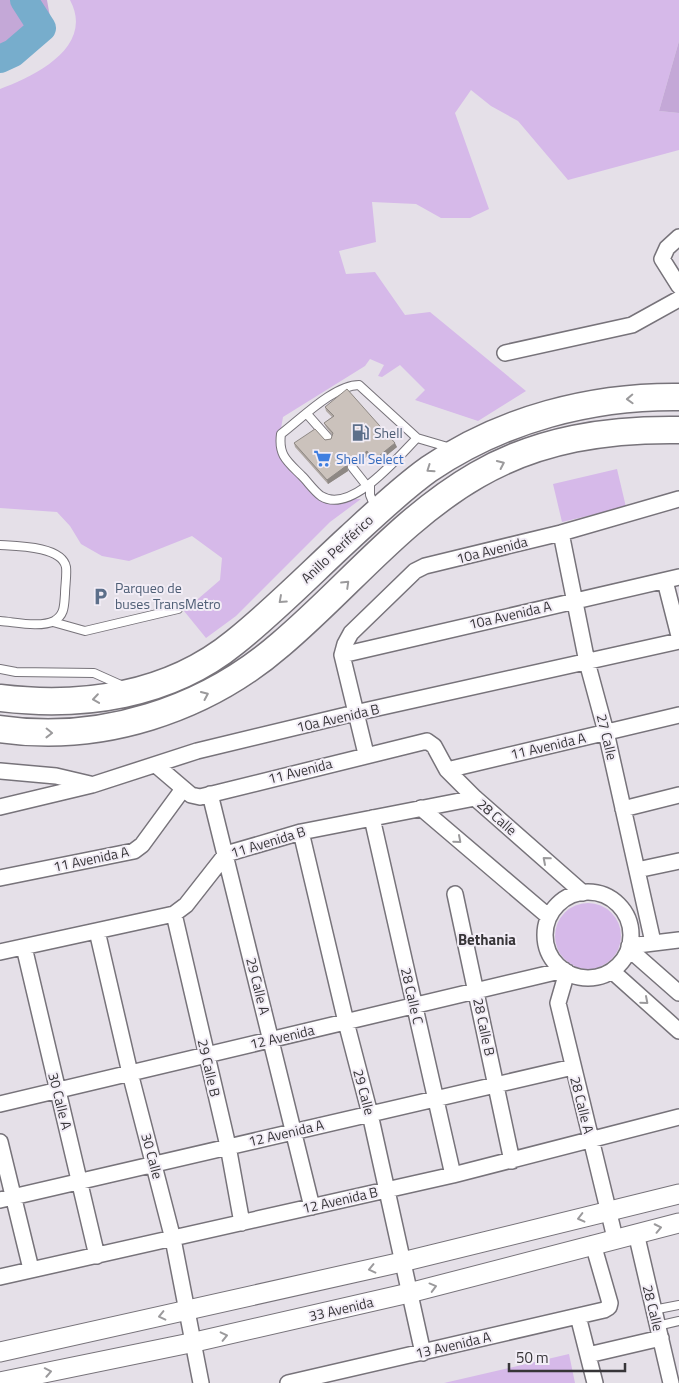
<svg xmlns="http://www.w3.org/2000/svg" width="679" height="1383" font-family="'Titillium Web',sans-serif">
<style>
.green{fill:#d6b9e9}
.forest{fill:#c4a8d7}
.lines{fill:none;stroke-linecap:round;stroke-linejoin:round}
.river{stroke:#77adcc;stroke-width:28}
.service-casing{stroke:#77737a;stroke-width:10}
.minor-casing{stroke:#77737a;stroke-width:18}
.tertiary-casing{stroke:#77737a;stroke-width:21}
.trunk-casing{stroke:#77737a;stroke-width:29}
.service{stroke:#fff;stroke-width:8}
.minor{stroke:#fff;stroke-width:15}
.tertiary{stroke:#fff;stroke-width:19}
.trunk{stroke:#fff;stroke-width:26}
.wall{fill:#afa7a2}
.shaded-wall{fill:#8e8884}
.building{fill:#cbc2bc;stroke:#8e8884}
.oneway{stroke:#9b9a9c}
.labels{text-anchor:middle;stroke-width:4;stroke-linejoin:round;paint-order:stroke}
.service-label{font-size:14px;fill:#4e5e75;stroke:#f2edf6;text-anchor:start}
.shop-label{font-size:14px;fill:#366cbe;stroke:#f2edf6;text-anchor:start}
.street-label{font-size:14px;fill:#373538;stroke:#f2edf6}
.neighbourhood-label{font-size:15px;font-weight:bold;fill:#373538;stroke:#f2edf6}
</style>
<rect width="100%" height="100%" fill="#e5e0e8"/>
<!-- green -->
<path class="green" d="M70,0H679V41L659,111L679,113V150L568,180L518,121L491,106L471,90L455,113L489,209L470,218H441L416,204L372,202L376,242L339,251L346,274L375,272L405,315L430,312L526,391L478,421L415,400L425,390L400,365L382,377L378,376L384,365L370,359L365,366L283,417L278,446L329,499H361L330,522L236,616L206,638L184,611L220,580L222,558L192,536L129,561L102,556L81,544L70,526L57,512L0,508V89C35,76 95,47 70,0Z
M617,469L626,507L562,522L553,484Z
M555 936a33 33 0 1 1 66 0a33 33 0 1 1-66 0Z
M569,1354L575,1383H444Z"/>
<!-- forest -->
<path class="forest" d="M0,0H47L50,17C36,36 23,53 0,61Z
M679,41V113L659,111Z"/>
<g class="lines">
<!-- river -->
<path class="river" d="M0,59L13,53L42,28L24,0"/>
<defs>
<path id="service" d="M307,414L329,439
M417,438C398,457 351,515 321,496C314,491 308,482 302,476C288,462 278,456 281,434C301,419 334,385 359,385L417,438L451,448
M352,467L367,486
M370,485V495L375,507
M0,545C16,546 62,546 66,567C67,575 65,586 65,594C64,605 65,615 54,621C40,628 15,622 0,621
M53,622L85,631L178,609
M0,669L16,672L94,673L123,686
M653,1310L679,1305
M657,1326L679,1321"/>
<path id="minor" d="M679,237L667,248L662,259L679,286
M505,353L632,325L679,299
M561,533L587,662L606,732L653,942
M665,581L679,636
M342,655L679,577
M366,754L342,655L345,644L351,633L415,571L425,566L561,533L679,499
M157,766L191,795L200,797L427,741L434,746L447,770L475,798L583,893
M447,770L679,715
M0,771L56,776L90,784
M210,794L312,1207
M0,807L92,785L197,751L355,713L679,641
M421,808L549,917
M623,809L679,795
M372,818L453,1175
M301,832L346,1022L370,1114L423,1353
M637,870L679,861
M0,878L134,851L142,845L183,789
M545 935a43 43 0 1 1 86 0a43 43 0 1 1-86 0Z
M455,894L512,1161
M174,914L228,1146L242,1223
M97,931L130,1073L173,1239L201,1383
M629,946L679,940
M24,947L97,1256
M629,949L679,993
M0,952L174,914L186,905L226,854L301,832L475,798
M612,971L679,1031
M567,972L558,1003L615,1238
M0,1104L564,970
M0,1142L31,1269
M0,1200L573,1067
M636,1233L671,1383
M0,1277L453,1175L679,1117
M578,1316L595,1383
M588,1355L661,1338
M288,1383L604,1310L609,1307L610,1303L593,1244"/>
<path id="tertiary" d="M0,1352L402,1262L679,1194
M0,1382L195,1342L409,1293L679,1223"/>
<path id="trunk" d="M0,698C82,708 169,696 235,642C275,610 312,572 350,537C375,514 401,489 429,469C503,419 591,396 679,397
M0,729C100,744 205,710 281,644C347,588 402,518 477,475C539,439 608,429 679,430"/>
</defs>
<!-- service casing -->
<use href="#service" class="service-casing"/>
<!-- minor casing -->
<use href="#minor" class="minor-casing"/>
<!-- tertiary casing -->
<use href="#tertiary" class="tertiary-casing"/>
<!-- trunk casing -->
<use href="#trunk" class="trunk-casing"/>
<!-- service -->
<use href="#service" class="service"/>
<!-- minor -->
<use href="#minor" class="minor"/>
<!-- tertiary -->
<use href="#tertiary" class="tertiary"/>
<!-- trunk -->
<use href="#trunk" class="trunk"/>
</g>
<!-- wall -->
<path class="wall" d="M325,407L397,447L376,464L369,455L357,464L349,462L347,465L348,471L328,484L295,447L294,443L331,439L332,435L326,427L324,423L332,417L326,411Z"/>
<!-- shaded-wall -->
<path class="shaded-wall" d="M395,443L397,447L376,464L374,460Z
M367,451L369,455L357,464L355,460Z
M347,458L349,462L347,465L348,471L328,484L327,480Z"/>
<!-- building -->
<path class="building" d="M347,389L395,443L374,460L367,451L355,460L347,458L345,461L346,466L327,480L294,443L315,429L325,440L331,439L333,433L324,423L334,416L325,407Z"/>
<!-- one-way arrows -->
<defs><path id="oneway-chevron" d="M-2-3.5L2.5 0L-2 3.5" fill="none" stroke-width="1.6" stroke-linecap="round" stroke-linejoin="round" transform="scale(1.25)"/></defs>
<g class="oneway">
<use href="#oneway-chevron" transform="translate(630 399) rotate(178)"/>
<use href="#oneway-chevron" transform="translate(501 464) rotate(-25)"/>
<use href="#oneway-chevron" transform="translate(430 469) rotate(145)"/>
<use href="#oneway-chevron" transform="translate(346 584) rotate(-44)"/>
<use href="#oneway-chevron" transform="translate(282 600) rotate(138)"/>
<use href="#oneway-chevron" transform="translate(205 695) rotate(-24)"/>
<use href="#oneway-chevron" transform="translate(96 699) rotate(172)"/>
<use href="#oneway-chevron" transform="translate(49 733) rotate(1)"/>
<use href="#oneway-chevron" transform="translate(458 840) rotate(41)"/>
<use href="#oneway-chevron" transform="translate(546 860) rotate(-139)"/>
<use href="#oneway-chevron" transform="translate(645 1001) rotate(41)"/>
<use href="#oneway-chevron" transform="translate(581 1218) rotate(166)"/>
<use href="#oneway-chevron" transform="translate(658 1228) rotate(-12)"/>
<use href="#oneway-chevron" transform="translate(372 1269) rotate(167)"/>
<use href="#oneway-chevron" transform="translate(433 1287) rotate(-15)"/>
<use href="#oneway-chevron" transform="translate(162 1316) rotate(167)"/>
<use href="#oneway-chevron" transform="translate(224 1336) rotate(-13)"/>
<use href="#oneway-chevron" transform="translate(48 1372) rotate(-11)"/>
</g>
<!-- icons -->
<defs>
<symbol id="fuel-bare" viewBox="-9 -9 18 18"><path d="M-5.5-6h7V0h2V4h1.3V-2.5L3-4.5l.8-.8L6-3V5H2.5V1h-1V6h-7ZM-4.2-4.7v3.2H.2V-4.7Z" fill="#5c6f8a" stroke="#f2edf6" stroke-width="2.5" paint-order="stroke"/></symbol>
<symbol id="supermarket-bare" viewBox="-9 -9 18 18"><path d="M-6-5.5h2.5l.6 2H6L4.5 2H-2.5L-4.4-4H-6ZM-1.5 3.2a1.3 1.3 0 1 0 .1 0ZM3 3.2a1.3 1.3 0 1 0 .1 0Z" fill="#3f7fe0" stroke="#f2edf6" stroke-width="2.5" paint-order="stroke"/></symbol>
<symbol id="parking-bare" viewBox="-9 -9 18 18"><path d="M-3.5-5.5H1a3.5 3.5 0 0 1 0 7H-1V5.5H-3.5ZM-1-3.4V-.6H.8a1.4 1.4 0 0 0 0-2.8Z" fill="#5c6f8a" stroke="#f2edf6" stroke-width="2.5" paint-order="stroke"/></symbol>
</defs>
<g fill-rule="evenodd">
<use href="#fuel-bare" x="348" y="420" width="25" height="25"/>
<use href="#supermarket-bare" x="310" y="446" width="25" height="25"/>
<use href="#parking-bare" x="88" y="584" width="25" height="25"/>
</g>
<g class="labels">
<!-- service labels -->
<g class="service-label">
<text x="374" y="438">Shell</text>
<text x="115" y="593">Parqueo de<tspan x="115" dy="16">buses TransMetro</tspan></text>
</g>
<!-- shop labels -->
<g class="shop-label">
<text x="336" y="464">Shell Select</text>
</g>
<!-- street labels -->
<g class="street-label">
<text transform="translate(337 549) rotate(-43)" y="5">Anillo Periférico</text>
<text transform="translate(492 550) rotate(-14)" y="5">10a Avenida</text>
<text transform="translate(510 615) rotate(-13)" y="5">10a Avenida A</text>
<text transform="translate(338 718) rotate(-13)" y="5">10a Avenida B</text>
<text transform="translate(607 737) rotate(76)" y="5">27 Calle</text>
<text transform="translate(548 746) rotate(-13)" y="5">11 Avenida A</text>
<text transform="translate(300 771) rotate(-14)" y="5">11 Avenida</text>
<text transform="translate(497 817) rotate(41)" y="5">28 Calle</text>
<text transform="translate(268 842) rotate(-17)" y="5">11 Avenida B</text>
<text transform="translate(91 859) rotate(-12)" y="5">11 Avenida A</text>
<text transform="translate(258 986) rotate(76)" y="5">29 Calle A</text>
<text transform="translate(412 996) rotate(77)" y="5">28 Calle C</text>
<text transform="translate(484 1027) rotate(78)" y="5">28 Calle B</text>
<text transform="translate(282 1037) rotate(-13)" y="5">12 Avenida</text>
<text transform="translate(209 1068) rotate(77)" y="5">29 Calle B</text>
<text transform="translate(364 1092) rotate(75)" y="5">29 Calle</text>
<text transform="translate(60 1101) rotate(76)" y="5">30 Calle A</text>
<text transform="translate(582 1105) rotate(76)" y="5">28 Calle A</text>
<text transform="translate(286 1133) rotate(-13)" y="5">12 Avenida A</text>
<text transform="translate(152 1156) rotate(75)" y="5">30 Calle</text>
<text transform="translate(340 1200) rotate(-13)" y="5">12 Avenida B</text>
<text transform="translate(653 1308) rotate(76)" y="5">28 Calle</text>
<text transform="translate(341 1309) rotate(-13)" y="5">33 Avenida</text>
<text transform="translate(453 1345) rotate(-13)" y="5">13 Avenida A</text>
</g>
<!-- neighbourhood labels -->
<g class="neighbourhood-label">
<text x="487" y="945">Bethania</text>
</g>
</g>
<!-- scale -->
<path d="M509 1363v8h116v-8" fill="none" stroke="#373538" stroke-width="2.5"/>
<text x="516" y="1363" font-size="15" fill="#373538" stroke="#f2edf6" stroke-width="4" paint-order="stroke">50 m</text>
</svg>
